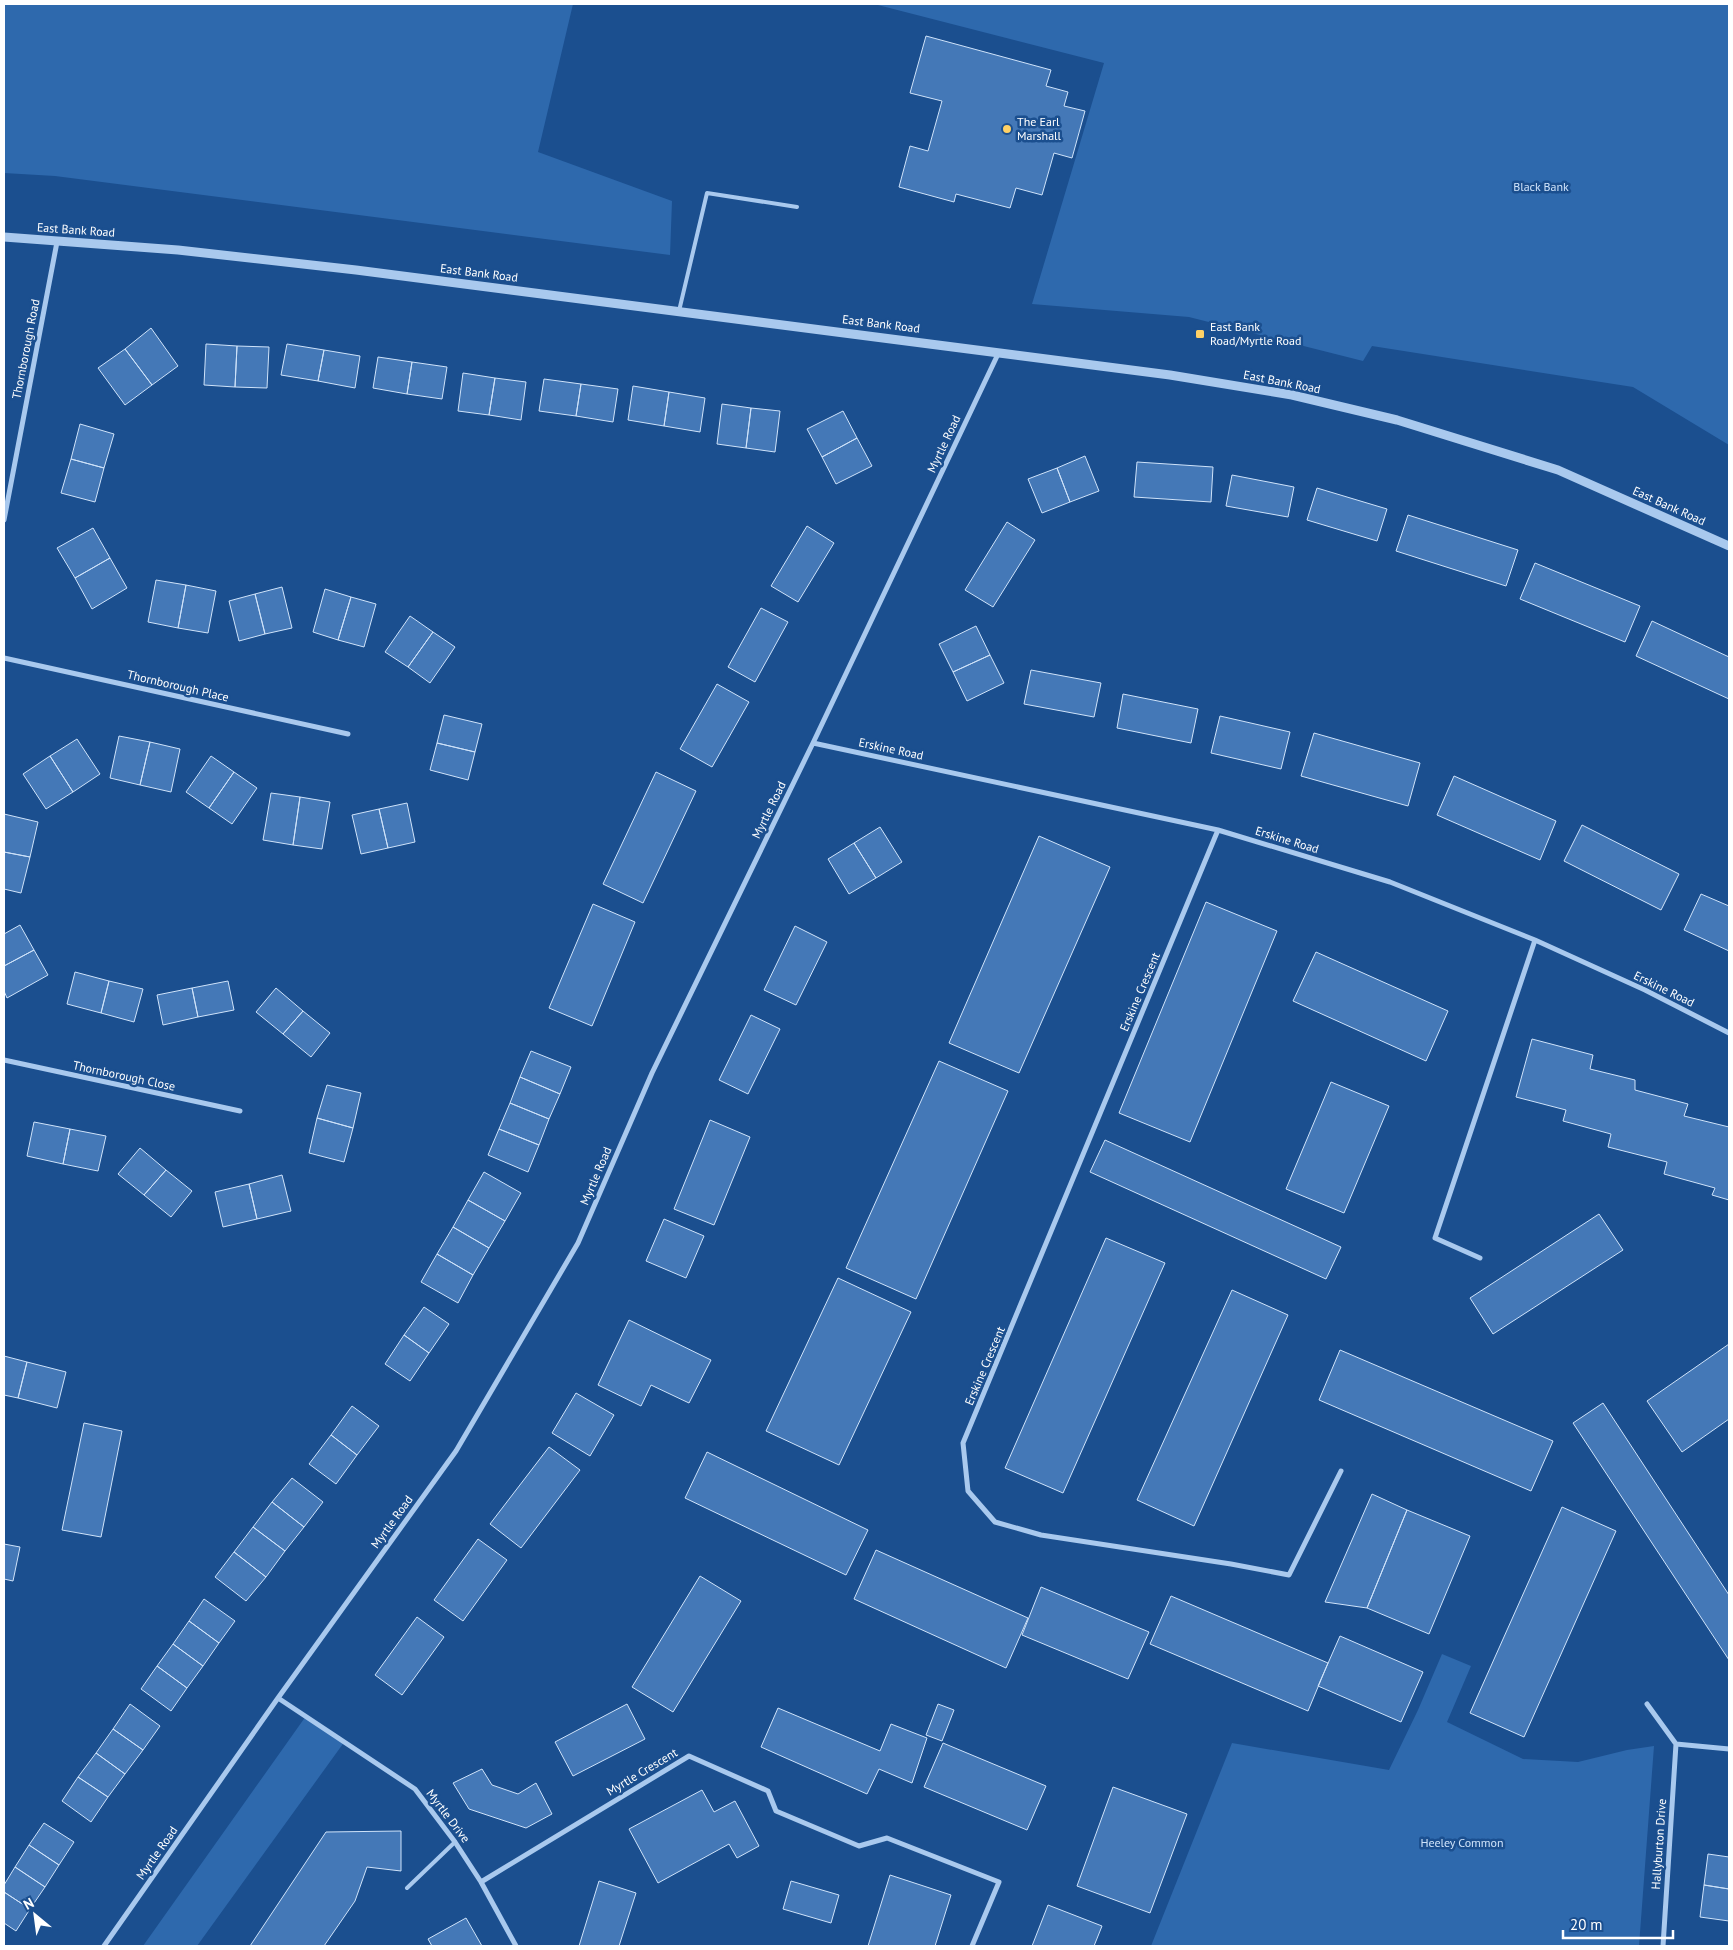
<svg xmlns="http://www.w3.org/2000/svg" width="1733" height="1950" font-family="'PT Sans',sans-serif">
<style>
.green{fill:#2e69ad}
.building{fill:#4478b7;stroke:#cfe3fa}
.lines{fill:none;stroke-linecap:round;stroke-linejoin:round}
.service{stroke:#a9c9ee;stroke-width:4}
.minor{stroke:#a9c9ee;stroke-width:5}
.tertiary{stroke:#a9c9ee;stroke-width:9}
.poi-dot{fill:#ffd166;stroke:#1b4f8f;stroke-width:2}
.labels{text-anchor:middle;stroke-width:5;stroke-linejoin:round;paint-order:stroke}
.poi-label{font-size:12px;fill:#fff;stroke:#1b4f8f;text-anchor:start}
.park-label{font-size:12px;fill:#cfe3fa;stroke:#1b4f8f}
.street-label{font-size:12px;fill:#fff;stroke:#1b4f8f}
</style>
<rect width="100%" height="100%" fill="#1b4f8f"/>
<!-- green -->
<path class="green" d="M4,4H573L538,152L672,201L670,255L55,176L4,173Z
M874,4H1729V445L1633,387L1372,346L1363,361L1189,317L1032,304L1104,63Z
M1442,1654L1471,1666L1447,1722L1523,1759L1578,1762L1627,1750L1654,1746L1639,1946H1151L1232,1743L1389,1770L1418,1710Z
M306,1716L345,1741L197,1946H143Z"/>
<!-- building -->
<path class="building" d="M926,36L1051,70L1046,86L1068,92L1064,106L1085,111L1072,158L1054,153L1042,195L1016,188L1010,208L956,194L954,202L899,187L910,146L928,151L942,101L910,93Z
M151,328L178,366L152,385L125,349Z
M206,344L237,346L235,387L204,385Z
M287,344L324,350L318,381L281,375Z
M237,346L269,347L267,388L235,387Z
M125,349L152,385L125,405L98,368Z
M324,350L360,356L355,388L318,381Z
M378,357L412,362L407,394L373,388Z
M412,362L447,367L442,399L407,394Z
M463,373L495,378L489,415L458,411Z
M495,378L526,382L521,420L489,415Z
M544,379L581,384L576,416L539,411Z
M581,384L618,389L613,422L576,416Z
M633,386L669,392L664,426L628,420Z
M669,392L705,398L700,432L664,426Z
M722,404L751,408L746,448L717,444Z
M751,408L780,411L775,452L746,448Z
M843,411L857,438L822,457L807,429Z
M80,424L114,434L104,468L71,459Z
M857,438L872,466L836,484L822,457Z
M1085,456L1099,491L1070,502L1057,468Z
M71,459L104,468L95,502L61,493Z
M1137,462L1213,467L1211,502L1134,497Z
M1057,468L1070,502L1042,513L1028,479Z
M1232,475L1294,487L1288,517L1226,506Z
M1317,488L1387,509L1377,541L1307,520Z
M1408,515L1518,550L1506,586L1396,551Z
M1007,522L1035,540L993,607L965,590Z
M807,526L834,543L798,602L771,586Z
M93,528L110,558L75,578L57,548Z
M110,558L127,588L92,609L75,578Z
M1535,563L1640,606L1625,642L1520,599Z
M156,580L186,585L178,628L148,622Z
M186,585L216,591L208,633L178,628Z
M282,587L292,628L265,634L255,594Z
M325,589L351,597L338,640L313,632Z
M255,594L265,634L239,641L229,601Z
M351,597L376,604L364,647L338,640Z
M761,608L788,622L755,682L728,667Z
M410,616L433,632L408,667L385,652Z
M1652,621L1729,657V699L1636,656Z
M976,626L990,655L953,672L939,644Z
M433,632L455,647L430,683L408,667Z
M990,655L1004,683L967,701L953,672Z
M1031,670L1101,683L1094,717L1024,704Z
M717,684L749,702L712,767L680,749Z
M1123,694L1198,709L1191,743L1117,728Z
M444,715L482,724L475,752L437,743Z
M1220,716L1290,732L1281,769L1211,753Z
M1314,733L1420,763L1408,806L1301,776Z
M119,736L150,742L140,785L110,778Z
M77,739L100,774L73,792L50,756Z
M150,742L180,749L171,792L140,785Z
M437,743L475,752L468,780L430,770Z
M50,756L73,792L46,809L23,774Z
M211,756L234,772L209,808L186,792Z
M234,772L257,788L232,824L209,808Z
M656,772L696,791L643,903L603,884Z
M1454,776L1556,821L1540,860L1437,815Z
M271,793L300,797L293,845L263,840Z
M300,797L330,802L322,849L293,845Z
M407,803L415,842L388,848L379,809Z
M379,809L388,848L361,854L352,815Z
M4,814L38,822L30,857L4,852Z
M1582,825L1679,874L1661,910L1564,861Z
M880,827L902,862L876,878L854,843Z
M1039,836L1110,867L1019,1073L949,1043Z
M854,843L876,878L849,894L828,859Z
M4,852L30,857L21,893L4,889Z
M1701,894L1729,906V951L1684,930Z
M1206,902L1277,931L1190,1142L1119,1113Z
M593,904L635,922L592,1026L549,1008Z
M20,925L34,950L4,966V934Z
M795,926L827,942L796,1005L764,990Z
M34,950L48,975L7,998L4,991V966Z
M1316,952L1448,1011L1426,1061L1293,1001Z
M75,972L109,981L101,1013L67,1004Z
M109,981L143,989L134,1022L101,1013Z
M228,981L234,1010L198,1017L192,988Z
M192,988L198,1017L163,1025L157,995Z
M276,988L303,1011L283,1034L256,1012Z
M303,1011L330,1033L311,1057L283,1034Z
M751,1015L780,1029L748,1094L719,1080Z
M1532,1039L1593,1055L1590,1069L1635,1080V1090L1688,1104L1684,1116L1729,1127V1200L1712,1195L1715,1188L1664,1174L1667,1162L1608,1147L1611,1134L1563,1121L1566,1110L1516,1097Z
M531,1051L571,1067L560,1094L520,1077Z
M939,1061L1008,1091L916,1299L846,1268Z
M520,1077L560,1094L549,1119L510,1103Z
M1331,1082L1389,1106L1344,1213L1286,1189Z
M327,1085L361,1093L353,1128L317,1118Z
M510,1103L549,1119L539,1145L499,1129Z
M317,1118L353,1128L344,1162L309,1153Z
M710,1120L750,1137L714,1225L674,1209Z
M34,1122L70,1129L63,1164L27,1156Z
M70,1129L106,1136L98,1171L63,1164Z
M499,1129L539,1145L528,1172L488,1155Z
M1105,1140L1341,1247L1326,1279L1090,1172Z
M140,1148L166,1170L144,1195L118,1174Z
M166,1170L192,1191L171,1217L144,1195Z
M484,1172L521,1193L505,1221L468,1200Z
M282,1175L291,1211L257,1219L249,1184Z
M249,1184L257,1219L223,1227L215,1192Z
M468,1200L505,1221L489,1248L453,1227Z
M1599,1214L1623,1250L1493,1334L1470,1298Z
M664,1219L704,1236L686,1278L646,1261Z
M453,1227L489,1248L473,1275L437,1254Z
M1106,1238L1165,1263L1063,1493L1005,1468Z
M437,1254L473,1275L458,1303L421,1282Z
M838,1278L911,1312L839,1465L766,1431Z
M1232,1290L1288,1315L1194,1526L1137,1500Z
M424,1307L449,1324L429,1353L404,1335Z
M629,1320L711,1360L689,1403L651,1385L641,1406L598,1385Z
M404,1335L429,1353L410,1381L385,1364Z
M1729,1344V1419L1682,1452L1647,1401Z
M1340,1350L1553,1441L1531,1491L1319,1400Z
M4,1356L27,1362L18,1398L4,1395Z
M27,1362L66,1372L57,1408L18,1398Z
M576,1393L614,1415L590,1456L552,1433Z
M1603,1403L1729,1595V1660L1573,1423Z
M352,1406L379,1426L357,1455L331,1435Z
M84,1423L122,1431L101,1537L62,1530Z
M331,1435L357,1455L336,1484L309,1464Z
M549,1447L580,1470L521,1548L490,1524Z
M707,1452L868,1530L846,1575L685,1498Z
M292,1478L323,1502L304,1527L272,1502Z
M1372,1494L1407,1510L1367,1608L1325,1602Z
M272,1502L304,1527L285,1551L253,1527Z
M1562,1507L1616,1531L1524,1737L1470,1713Z
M1407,1510L1470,1536L1429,1634L1367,1608Z
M253,1527L285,1551L266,1577L234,1552Z
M478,1539L507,1560L463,1621L434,1600Z
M4,1544L20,1547L13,1581L4,1579Z
M876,1550L1028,1618L1006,1668L854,1599Z
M234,1552L266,1577L246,1601L215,1577Z
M700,1576L741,1601L673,1712L632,1687Z
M1041,1587L1149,1632L1128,1679L1022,1635Z
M1171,1596L1328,1663L1308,1711L1150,1644Z
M204,1599L235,1621L219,1643L189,1621Z
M417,1617L444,1637L402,1695L375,1675Z
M189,1621L219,1643L203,1666L173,1644Z
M1340,1636L1423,1672L1401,1722L1318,1686Z
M173,1644L203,1666L187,1688L157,1666Z
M157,1666L187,1688L171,1711L141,1689Z
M130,1704L160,1726L143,1750L113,1729Z
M627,1704L645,1739L573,1776L555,1742Z
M938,1704L954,1710L942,1741L926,1735Z
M778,1708L880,1751L891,1724L927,1738L912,1783L879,1769L867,1794L761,1747Z
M113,1729L143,1750L125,1774L96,1753Z
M943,1743L1046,1786L1027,1830L924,1787Z
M96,1753L125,1774L108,1797L78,1777Z
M482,1769L492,1785L518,1794L536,1783L552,1814L526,1828L469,1809L453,1783Z
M78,1777L108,1797L91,1822L62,1801Z
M1113,1787L1187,1814L1150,1913L1077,1886Z
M702,1790L714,1812L735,1801L759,1846L737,1858L729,1844L658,1883L629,1829Z
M44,1823L74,1842L59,1865L29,1845Z
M401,1831V1871L367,1867L355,1901L324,1946H250L326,1832Z
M29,1845L59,1865L45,1887L15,1867Z
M1708,1854L1729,1857V1889L1704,1885Z
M15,1867L45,1887L30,1909L4,1892V1885Z
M890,1875L951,1895L935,1946H868Z
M599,1881L636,1893L619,1946H579Z
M791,1881L839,1895L831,1923L783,1909Z
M1704,1885L1729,1889V1921L1700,1917Z
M4,1892L30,1909L16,1931L4,1923Z
M1048,1905L1102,1926L1094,1946H1032Z
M466,1918L482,1946H432L428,1939Z"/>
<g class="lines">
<!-- service -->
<path class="service" d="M679,311L707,193L797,207
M407,1888L455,1842"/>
<!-- minor -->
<path class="minor" d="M4,520L57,242
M4,658L348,734
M813,743L1218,830L1390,882L1535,940L1645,990L1729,1033
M1218,830L963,1443L968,1491L995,1522L1041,1535L1231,1564L1289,1575L1341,1471
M4,1060L240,1111
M1480,1258L1435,1238L1535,940
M278,1698L415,1789L455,1842L481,1882L516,1946
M1647,1704L1676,1744L1729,1749
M481,1882L689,1756L768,1791L776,1811L859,1846L887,1838L999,1882L972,1946
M104,1946L278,1698L456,1451L578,1243L652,1073L813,743L999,352
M1663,1946L1676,1744"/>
<!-- tertiary -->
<path class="tertiary" d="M4,237L178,250L356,270L1170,375L1292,395L1397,420L1558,470L1729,546"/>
</g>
<!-- markers -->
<g class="poi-dot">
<circle cx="1007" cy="129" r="5"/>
<rect x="1195" y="329" width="10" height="10" rx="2.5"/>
</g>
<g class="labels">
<!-- poi labels -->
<g class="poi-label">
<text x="1017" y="126">The Earl<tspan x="1017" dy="14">Marshall</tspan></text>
<text x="1210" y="331">East Bank<tspan x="1210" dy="14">Road/Myrtle Road</tspan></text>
</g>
<!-- park labels -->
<g class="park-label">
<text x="1541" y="191">Black Bank</text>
<text x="1462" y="1847">Heeley Common</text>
</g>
<!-- street labels -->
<g class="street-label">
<text transform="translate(76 230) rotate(4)" y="4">East Bank Road</text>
<text transform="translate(479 273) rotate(7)" y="4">East Bank Road</text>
<text transform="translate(881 324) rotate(7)" y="4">East Bank Road</text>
<text transform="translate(26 349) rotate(-79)" y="4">Thornborough Road</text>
<text transform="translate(1282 382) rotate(11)" y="4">East Bank Road</text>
<text transform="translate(944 444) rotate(-65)" y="4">Myrtle Road</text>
<text transform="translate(1669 506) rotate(24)" y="4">East Bank Road</text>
<text transform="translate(178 686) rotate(13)" y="4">Thornborough Place</text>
<text transform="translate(891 749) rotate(12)" y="4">Erskine Road</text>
<text transform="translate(769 810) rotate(-64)" y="4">Myrtle Road</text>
<text transform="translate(1287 840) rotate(17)" y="4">Erskine Road</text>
<text transform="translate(1664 989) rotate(26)" y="4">Erskine Road</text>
<text transform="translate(1140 992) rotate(-67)" y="4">Erskine Crescent</text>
<text transform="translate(124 1076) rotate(12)" y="4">Thornborough Close</text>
<text transform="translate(596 1176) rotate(-67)" y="4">Myrtle Road</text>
<text transform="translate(985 1366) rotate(-67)" y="4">Erskine Crescent</text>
<text transform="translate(392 1522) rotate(-54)" y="4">Myrtle Road</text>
<text transform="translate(642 1772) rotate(-31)" y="4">Myrtle Crescent</text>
<text transform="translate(448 1816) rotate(53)" y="4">Myrtle Drive</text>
<text transform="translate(1659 1844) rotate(-86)" y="4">Hallyburton Drive</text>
<text transform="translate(157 1853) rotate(-55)" y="4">Myrtle Road</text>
</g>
</g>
<!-- border -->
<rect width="1733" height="1950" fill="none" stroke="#ffffff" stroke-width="10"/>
<!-- north arrow -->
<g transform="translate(35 1915) rotate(331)" stroke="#1b4f8f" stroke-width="4" paint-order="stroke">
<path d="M0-4L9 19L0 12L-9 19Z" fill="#ffffff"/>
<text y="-8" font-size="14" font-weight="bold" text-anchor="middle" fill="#ffffff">N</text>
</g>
<!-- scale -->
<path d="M1563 1930v8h110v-8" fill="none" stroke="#ffffff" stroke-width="2.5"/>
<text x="1570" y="1930" font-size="15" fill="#ffffff" stroke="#1b4f8f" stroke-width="4" paint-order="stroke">20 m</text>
</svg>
